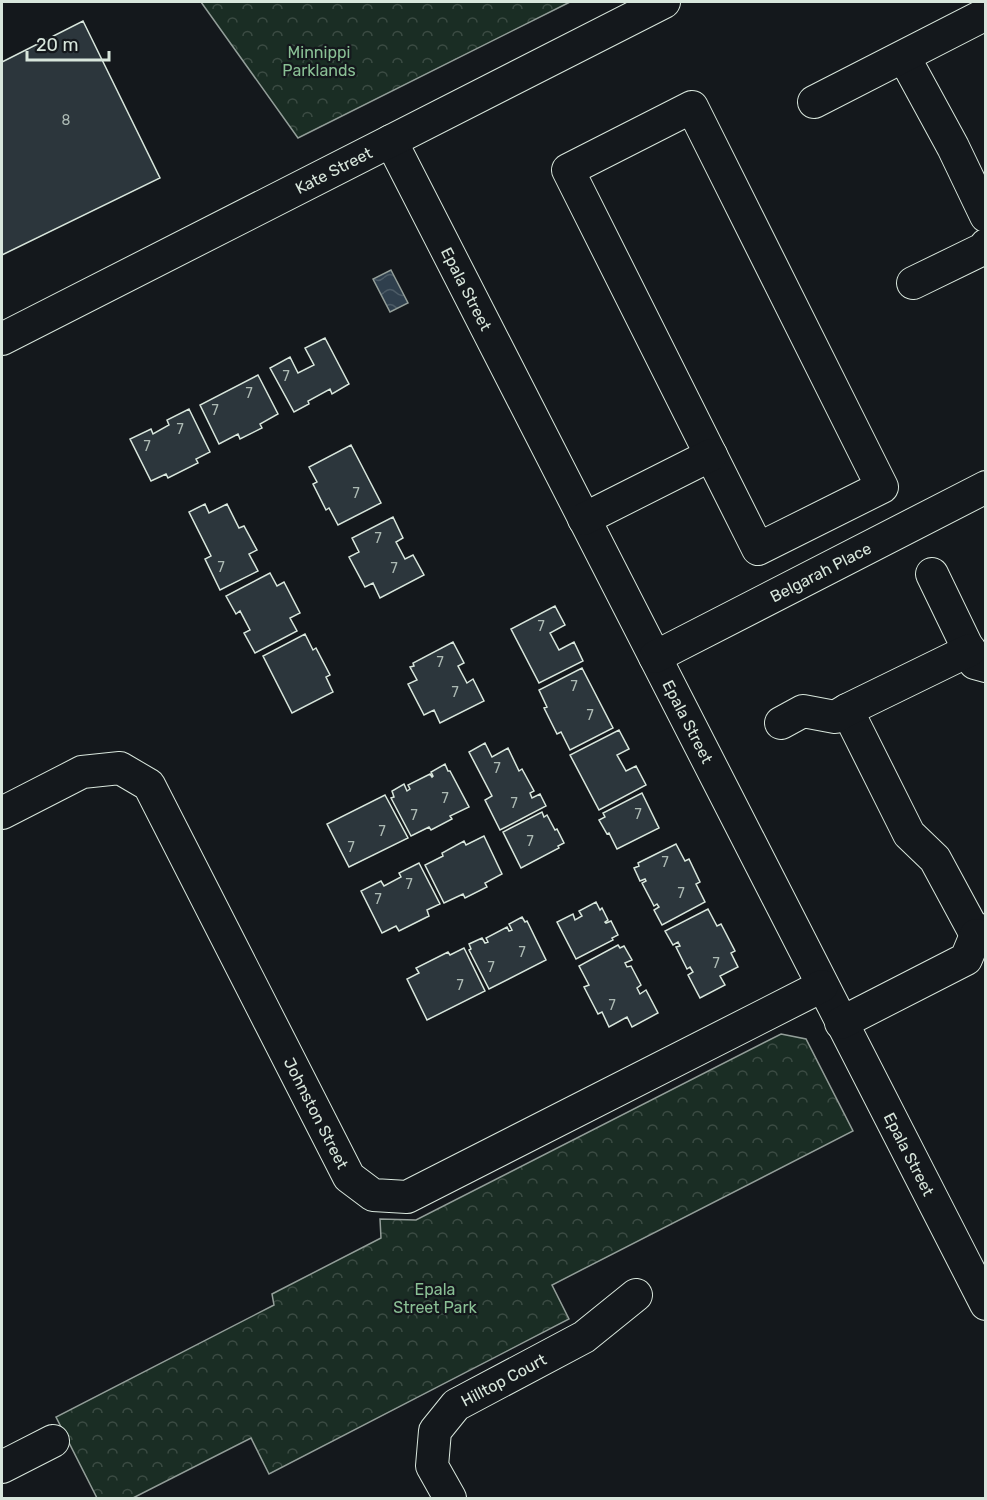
<svg xmlns="http://www.w3.org/2000/svg" width="987" height="1500" font-family="Rubik,sans-serif">
<style>
.forest{fill:url(#forest-crowns);stroke:#939e99;stroke-width:1.5}
.water{fill:url(#water-waves);stroke:#939e99;stroke-width:1.5}
.building{fill:#2c363c;stroke:#d8e6dc;stroke-width:1.5}
.lines{fill:none;stroke-linecap:round;stroke-linejoin:round}
.minor-casing{stroke:#d8e6dc;stroke-width:34}
.minor{stroke:#14181c;stroke-width:32}
.labels{text-anchor:middle;stroke-width:4.5;stroke-linejoin:round;paint-order:stroke}
.number-label{font-size:14px;fill:#adbab4}
.park-label{font-size:16px;fill:#8ac095;stroke:#14181c}
.street-label{font-size:16px;fill:#d8e6dc;stroke:#14181c}
</style>
<defs>
<pattern id="forest-crowns" width="20" height="18" patternUnits="userSpaceOnUse" patternTransform="scale(1.5)"><rect width="20" height="18" fill="#1a2d24"/><path d="M2 6a3 3 0 1 1 6 0M12 15a3 3 0 1 1 6 0" fill="none" stroke="#3b4b43"/></pattern>
<pattern id="water-waves" width="16" height="10" patternUnits="userSpaceOnUse" patternTransform="scale(1.5)"><rect width="16" height="10" fill="#2f3f4d"/><path d="M0 5q4-4 8 0t8 0" fill="none" stroke="#4c5b66"/></pattern>
</defs>
<rect width="100%" height="100%" fill="#14181c"/>
<!-- forest -->
<path class="forest" d="M201,2H200H570L298,138Z
M781,1034L806,1039L853,1131L552,1285L569,1319L269,1474L251,1438L133,1498H97L56,1417L274,1305L272,1294L381,1238L380,1219L416,1220Z"/>
<!-- water -->
<path class="water" d="M391,270L408,303L390,312L373,279Z"/>
<!-- building -->
<path class="building" d="M83,21L160,178L2,255V62Z
M325,338L349,384L332,394L330,389L308,401L309,404L294,412L270,368L290,357L298,373L314,365L305,348Z
M258,375L278,414L260,424L262,428L240,439L238,434L219,444L200,405Z
M189,409L210,452L196,459L198,463L168,478L166,474L151,481L130,439L151,429L153,434L169,425L167,420Z
M351,445L381,503L338,525L329,508L326,510L313,484L317,482L309,467Z
M205,504L209,513L227,504L239,528L244,526L257,550L249,554L258,571L220,590L205,559L211,556L189,512Z
M393,517L403,538L396,542L405,559L413,555L424,575L380,598L373,583L365,587L349,557L359,552L352,538Z
M270,573L277,586L284,582L300,613L290,618L297,631L255,653L244,633L250,630L240,611L236,614L226,596Z
M555,606L565,625L550,633L559,650L574,642L583,661L539,683L511,629Z
M305,634L313,650L316,648L330,675L326,677L333,692L292,713L263,656Z
M453,642L464,663L458,666L467,683L473,679L484,701L440,723L434,710L424,715L408,684L417,680L410,667L414,666L413,663Z
M582,668L613,728L570,750L561,732L557,734L544,708L547,707L539,690Z
M619,730L629,749L617,755L626,771L636,766L646,785L599,810L570,755Z
M485,743L492,757L508,748L519,771L522,769L534,791L530,793L532,798L540,794L546,806L500,830L485,800L492,796L469,752Z
M445,764L448,771H450L469,807L450,816L452,819L431,830L429,827L411,836L391,798L394,797L392,791L404,784L407,791L410,789L408,785L430,774L432,777L433,776L431,772Z
M642,793L659,828L617,849L609,833L607,834L599,820L605,817L603,813Z
M385,795L408,838L349,867L327,824Z
M542,812L544,817L547,815L555,830L557,829L564,843L558,846L559,848L521,868L503,832Z
M484,836L502,874L485,883L487,887L465,898L463,894L444,903L425,865L443,856L442,853L464,841L466,845Z
M676,844L685,861L689,859L700,882L696,884L705,902L662,925L654,910L659,907L657,904L654,906L642,883L646,881L645,879L640,881L634,868L639,866L638,863Z
M419,863L440,904L427,910L429,916L399,931L396,926L382,933L361,891L381,881L384,886L401,877L399,873Z
M596,902L600,910L602,908L608,920L605,922L606,923L611,921L618,935L612,938L613,940L576,959L557,922L573,914L575,920L582,916L579,911Z
M708,909L717,926L721,924L735,951L731,953L738,967L720,976L725,985L700,998L688,975L693,972L690,967L687,969L676,947L680,946L678,942L673,945L665,931Z
M522,917L525,922L527,921L546,960L489,989L469,950L471,949L469,944L482,938L485,943L488,942L486,938L507,927L509,931L512,930L509,924Z
M618,945L620,948L624,946L632,960L625,963L627,967L631,966L641,985L637,988L640,994L646,990L658,1013L632,1027L627,1017L609,1027L602,1012L598,1014L584,987L589,985L579,966Z
M464,948L485,991L427,1020L407,979L419,973L416,968L448,952L450,955Z"/>
<g class="lines">
<defs>
<g id="minor">
<path d="M904,57L953,147L986,216"/>
<path d="M814,102L986,14"/>
<path d="M692,107L882,487L758,549L568,170Z"/>
<path id="s1" d="M391,141L986,1304"/>
<path d="M913,283L983,249L986,245"/>
<path id="s2" d="M2,339L664,2"/>
<path d="M584,519L711,455"/>
<path d="M932,574L975,663L986,666"/>
<path id="s3" d="M655,657L986,487"/>
<path d="M847,710L909,834L935,859L976,935L986,930"/>
<path d="M781,723L803,711L835,717L847,710L970,650"/>
<path id="s4" d="M2,813L82,772L120,768L149,785L349,1177L373,1195L407,1197L822,986"/>
<path d="M841,1023L966,959L976,935"/>
<path d="M2,1467L53,1441"/>
<path id="s5" d="M450,1498L432,1466L435,1431L456,1405L584,1337L636,1295"/>
</g>
</defs>
<!-- minor casing -->
<use href="#minor" class="minor-casing"/>
<!-- minor -->
<use href="#minor" class="minor"/>
</g>
<g class="labels">
<!-- number labels -->
<g class="number-label">
<text x="66" y="125">8</text>
<text x="286" y="381">7</text>
<text x="249" y="398">7</text>
<text x="215" y="415">7</text>
<text x="180" y="434">7</text>
<text x="147" y="451">7</text>
<text x="356" y="498">7</text>
<text x="378" y="543">7</text>
<text x="221" y="572">7</text>
<text x="394" y="573">7</text>
<text x="541" y="631">7</text>
<text x="440" y="667">7</text>
<text x="574" y="691">7</text>
<text x="455" y="697">7</text>
<text x="590" y="720">7</text>
<text x="497" y="773">7</text>
<text x="445" y="803">7</text>
<text x="514" y="808">7</text>
<text x="638" y="819">7</text>
<text x="414" y="820">7</text>
<text x="382" y="836">7</text>
<text x="530" y="846">7</text>
<text x="351" y="852">7</text>
<text x="665" y="867">7</text>
<text x="409" y="889">7</text>
<text x="681" y="898">7</text>
<text x="378" y="904">7</text>
<text x="522" y="957">7</text>
<text x="716" y="968">7</text>
<text x="491" y="972">7</text>
<text x="460" y="990">7</text>
<text x="612" y="1010">7</text>
</g>
<!-- park labels -->
<g class="park-label">
<text x="319" y="58">Minnippi<tspan x="319" dy="18">Parklands</tspan></text>
<text x="435" y="1295">Epala<tspan x="435" dy="18">Street Park</tspan></text>
</g>
<!-- street labels -->
<g class="street-label">
<text dy="6" stroke="none"><textPath href="#s2" startOffset="372">Kate Street</textPath></text>
<text dy="6" stroke="none"><textPath href="#s1" startOffset="166">Epala Street</textPath></text>
<text dy="6" stroke="none"><textPath href="#s3" startOffset="186">Belgarah Place</textPath></text>
<text dy="6" stroke="none"><textPath href="#s1" startOffset="652">Epala Street</textPath></text>
<text dy="6" stroke="none"><textPath href="#s4" startOffset="530">Johnston Street</textPath></text>
<text dy="6" stroke="none"><textPath href="#s1" startOffset="1138">Epala Street</textPath></text>
<text dy="6" stroke="none"><textPath href="#s5" startOffset="159">Hilltop Court</textPath></text>
</g>
</g>
<!-- border -->
<rect width="987" height="1500" fill="none" stroke="#d8e6dc" stroke-width="6"/>
<!-- scale -->
<path d="M27 51v9h82v-9" fill="none" stroke="#d8e6dc" stroke-width="3"/>
<text x="36" y="51" font-size="18" fill="#d8e6dc" stroke="#14181c" stroke-width="4.5" paint-order="stroke">20 m</text>
</svg>
